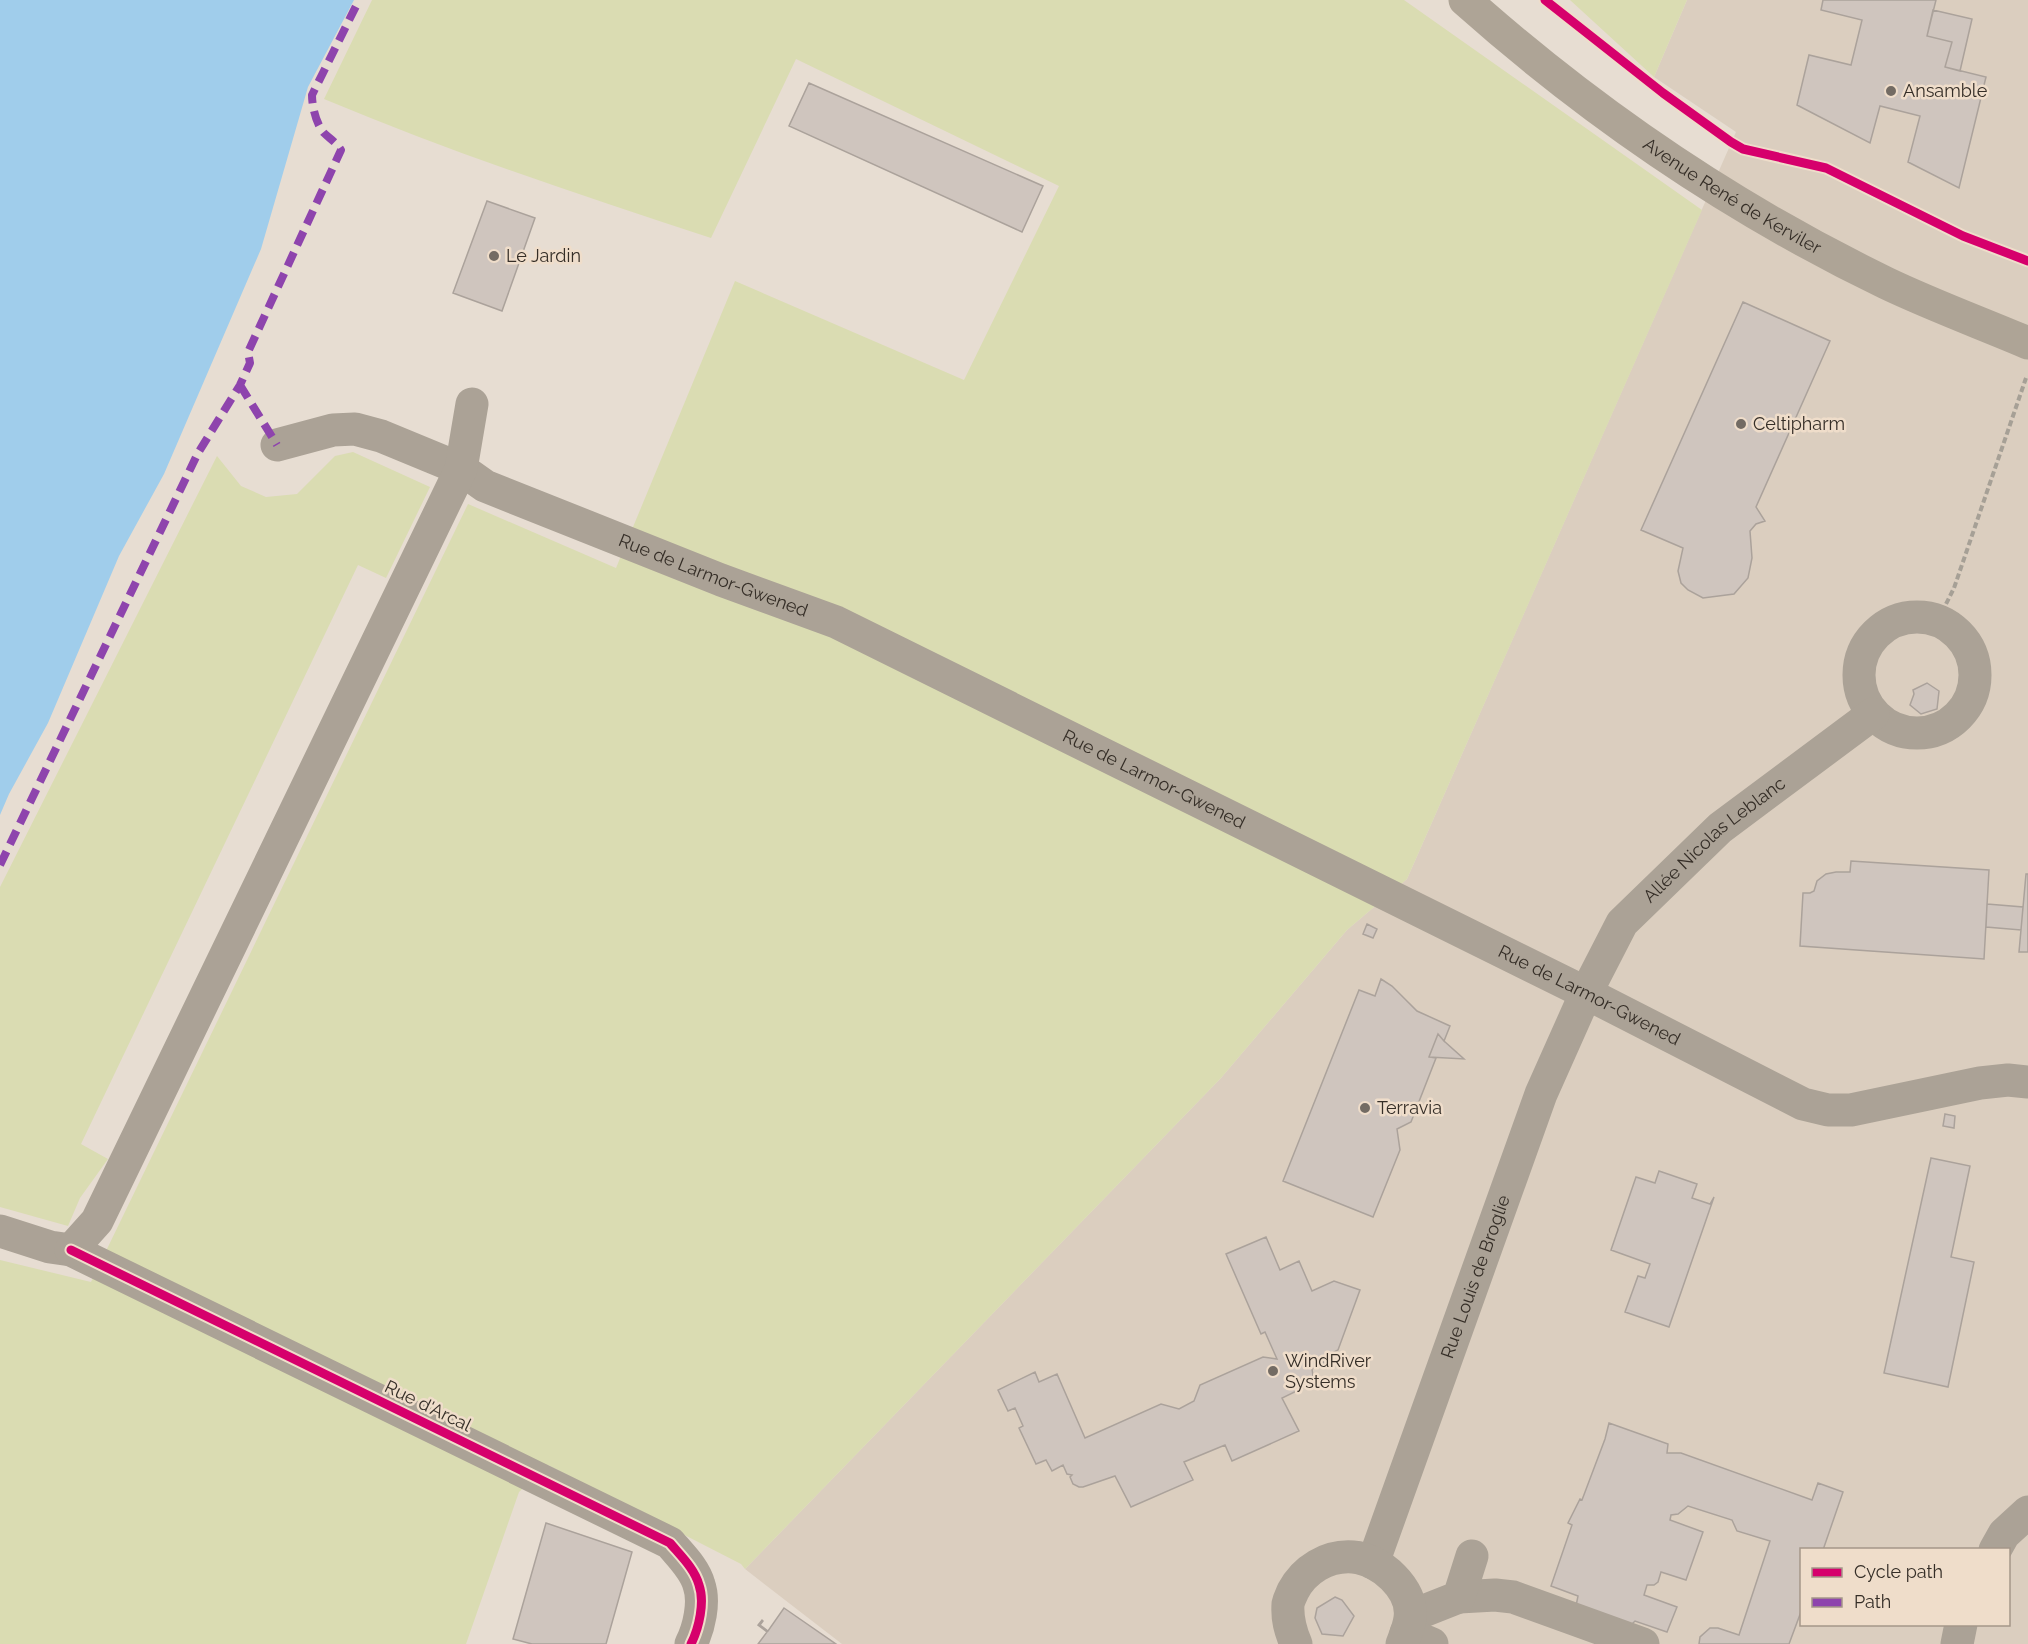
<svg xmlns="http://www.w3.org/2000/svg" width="2028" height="1644" font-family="Raleway,sans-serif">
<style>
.commercial{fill:#dbcebf;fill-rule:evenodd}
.green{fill:#dadcb2}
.water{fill:#a0cdeb}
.building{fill:#cfc5be;stroke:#aba29b;stroke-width:1.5}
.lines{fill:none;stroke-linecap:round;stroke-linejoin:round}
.path{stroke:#a6a096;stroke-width:4;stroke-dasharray:6 3;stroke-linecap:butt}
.minor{stroke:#aba296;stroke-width:33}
.major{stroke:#aea496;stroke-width:33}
.quiet{stroke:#8e44ad;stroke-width:8;stroke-dasharray:15 8;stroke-linecap:butt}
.cycleway-casing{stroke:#efddca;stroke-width:13}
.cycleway{stroke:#d6006c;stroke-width:9}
.poi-dot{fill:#736b63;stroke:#efddca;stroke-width:2}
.labels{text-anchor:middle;stroke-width:5;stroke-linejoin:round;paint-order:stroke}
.poi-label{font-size:18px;fill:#352e27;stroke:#efddca;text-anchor:start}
.street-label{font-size:18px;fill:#352e27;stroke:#efddca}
</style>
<rect width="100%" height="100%" fill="#e7ddd2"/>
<!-- commercial -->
<path class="commercial" d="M1687,0H2028V1644H842L745,1569L1221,1078L1347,930L1407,879L1736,132L1654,77ZM1802,1550H2008V1624H1802Z"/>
<!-- green -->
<path class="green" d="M372,0H1404L1702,210L1407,879L1347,930L1221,1078L745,1569L741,1564L548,1465L519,1492L466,1644H0V1260L91,1282L468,504L616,568L735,281L964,380L1059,186L796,59L711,238C580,195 450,152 324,99Z
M1570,0H1687L1654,77Z
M353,452L430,487L386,578L358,565L81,1144L108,1159L80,1198L68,1226L0,1207V887L217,456L241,486L266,497L297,494L335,456Z"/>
<!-- water -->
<path class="water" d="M0,0H354L308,87L261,249L164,474L119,556L48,723L9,794L0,815Z"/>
<!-- building -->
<path class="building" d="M1823,0H1936L1927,36L1952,42L1945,67L1986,77L1959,188L1908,162L1920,116L1880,106L1870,143L1797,105L1809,55L1851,65L1862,20L1821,10Z
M1933,10L1972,19L1960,71L1945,67L1952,42L1927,36Z
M809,83L1043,186L1022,232L789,126Z
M487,201L535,218L502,311L453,293Z
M1743,302L1830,341L1756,507L1765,521L1756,524L1750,531L1752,558L1748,578L1734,594L1703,598L1688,590L1681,583L1678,571L1683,548L1641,530Z
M1927,683L1939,691L1937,709L1921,714L1910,705L1914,694L1913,690Z
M1851,861L1989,870L1984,959L1800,946L1803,893H1810L1814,891L1817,881L1826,874L1836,872H1850Z
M2026,874H2028V952H2019Z
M1987,904L2023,907L2021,930L1986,927Z
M1367,924L1377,929L1373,938L1363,934Z
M1381,979L1392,986L1417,1011L1450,1026L1444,1041L1438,1034L1429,1057L1436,1058L1411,1122L1397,1129L1400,1150L1373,1217L1283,1181L1359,990L1375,996Z
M1438,1034L1444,1041L1464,1059L1429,1057Z
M1945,1114L1955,1116L1954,1128L1943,1126Z
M1931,1158L1970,1166L1951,1257L1974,1262L1948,1387L1884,1373Z
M1659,1171L1697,1184L1692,1198L1710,1204L1714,1197L1669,1327L1625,1312L1638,1276L1645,1278L1650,1264L1611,1250L1636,1177L1655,1183Z
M1266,1237L1280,1270L1299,1261L1312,1291L1334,1281L1360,1290L1338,1350L1321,1359L1324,1363L1312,1369L1313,1376L1307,1386L1282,1398L1299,1431L1232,1461L1225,1445L1184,1462L1193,1480L1131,1507L1115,1476L1083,1487H1079L1073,1484L1070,1477L1072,1475L1067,1474L1063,1465L1052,1471L1046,1460L1036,1464L1019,1428L1023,1426L1015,1408L1008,1411L998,1390L1035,1372L1039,1382L1057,1374L1085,1438L1161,1404L1179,1409L1194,1401L1200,1385L1263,1357L1277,1359L1265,1332L1261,1334L1226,1254Z
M1609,1423L1668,1444L1667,1453H1681L1812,1500L1818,1483L1843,1492L1823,1550H1802V1609L1789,1644H1699L1700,1637L1710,1628H1718L1739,1635L1770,1541L1737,1531L1732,1520L1688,1506L1678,1514L1671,1515L1670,1520L1703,1532L1686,1580L1661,1572L1658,1582L1654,1585H1647L1644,1595L1677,1607L1667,1632L1635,1621L1631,1625L1576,1606L1578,1596L1551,1586L1572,1525L1568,1523L1580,1499L1582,1500L1605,1439Z
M546,1523L632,1552L606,1644H532L513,1639Z
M1335,1597L1342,1600L1354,1616L1343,1636L1322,1634L1315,1618L1317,1608Z
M784,1608L836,1644H758L767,1632L758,1625L762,1620L763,1621L760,1625L768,1631Z"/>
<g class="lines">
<!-- path -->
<path class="path" d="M1938,620L1954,588L2026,378"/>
<!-- minor -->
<g class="minor">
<path id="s1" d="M277,445L333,430L355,429L381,436L461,469L485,486L721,580L836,622L1586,993L1803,1104L1828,1110H1851L1980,1083L2008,1080L2028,1082"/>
<circle cx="1917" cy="675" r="58"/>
<path d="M0,1231L50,1247L71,1250L670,1543C680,1555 695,1569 699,1585C705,1602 699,1628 691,1644"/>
<path d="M71,1250L97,1221L461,469L472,404"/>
<path d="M1995,1550L2004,1534L2028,1512"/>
<path id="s2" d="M1373,1563L1541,1094L1586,993L1622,923L1720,828L1873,714"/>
<path d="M1459,1597L1495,1595L1513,1597L1643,1644"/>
<path d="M1411,1616L1459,1597L1472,1556"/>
<path d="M1406,1633L1432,1644"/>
<path d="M1296,1644C1290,1630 1287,1619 1288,1604C1289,1599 1291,1596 1293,1591C1304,1570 1327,1555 1353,1557C1380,1559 1414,1589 1410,1618C1409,1627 1405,1636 1402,1644"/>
<path d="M1957,1644L1961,1624"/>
</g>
<!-- major -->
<path class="major" id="s3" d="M1465,0C1592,113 1733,209 1886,283C1932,305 1981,323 2028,343"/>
<!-- quiet -->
<path class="quiet" d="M240,385L277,445
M0,865L198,453L240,385L250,363L248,352L341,150C336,142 330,139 324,133C316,124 312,106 312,95L359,0"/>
<defs>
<path id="cycleway" d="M1545,0L1663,93L1731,142L1743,149L1826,168L1963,236L2028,261
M71,1250L670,1543C680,1555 695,1569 699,1585C705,1602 699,1628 691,1644"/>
</defs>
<!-- cycleway casing -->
<use href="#cycleway" class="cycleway-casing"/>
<!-- cycleway -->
<use href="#cycleway" class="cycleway"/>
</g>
<!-- markers -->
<g class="poi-dot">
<circle cx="1891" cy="91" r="6"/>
<circle cx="494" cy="256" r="6"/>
<circle cx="1741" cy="424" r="6"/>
<circle cx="1365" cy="1108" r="6"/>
<circle cx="1273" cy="1371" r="6"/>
</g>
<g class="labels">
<!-- poi labels -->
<g class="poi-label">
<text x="1903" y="97">Ansamble</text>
<text x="506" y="262">Le Jardin</text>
<text x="1753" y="430">Celtipharm</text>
<text x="1377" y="1114">Terravia</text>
<text x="1285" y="1367">WindRiver<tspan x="1285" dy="21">Systems</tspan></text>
</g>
<!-- street labels -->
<g class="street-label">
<text dy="6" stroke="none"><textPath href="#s3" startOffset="332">Avenue René de Kerviler</textPath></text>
<text dy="6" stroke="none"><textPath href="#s1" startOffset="468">Rue de Larmor-Gwened</textPath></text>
<text dy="6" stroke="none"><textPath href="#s1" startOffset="954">Rue de Larmor-Gwened</textPath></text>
<text dy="6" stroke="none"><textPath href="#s2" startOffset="812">Allée Nicolas Leblanc</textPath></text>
<text dy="6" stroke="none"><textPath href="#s1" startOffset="1440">Rue de Larmor-Gwened</textPath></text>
<text dy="6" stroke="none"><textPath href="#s2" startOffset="304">Rue Louis de Broglie</textPath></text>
<text transform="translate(428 1406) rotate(26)" y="6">Rue d'Arcal</text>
</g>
</g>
<!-- legend -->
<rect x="1800" y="1548" width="210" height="78" fill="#efddca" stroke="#a59789" stroke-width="1.5"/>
<rect x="1812" y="1568" width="30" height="9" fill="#d6006c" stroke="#a59789" stroke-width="1.5"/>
<text x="1854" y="1578" font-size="18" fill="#352e27">Cycle path</text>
<rect x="1812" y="1598" width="30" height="9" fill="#8e44ad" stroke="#a59789" stroke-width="1.5"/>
<text x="1854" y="1608" font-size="18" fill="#352e27">Path</text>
</svg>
